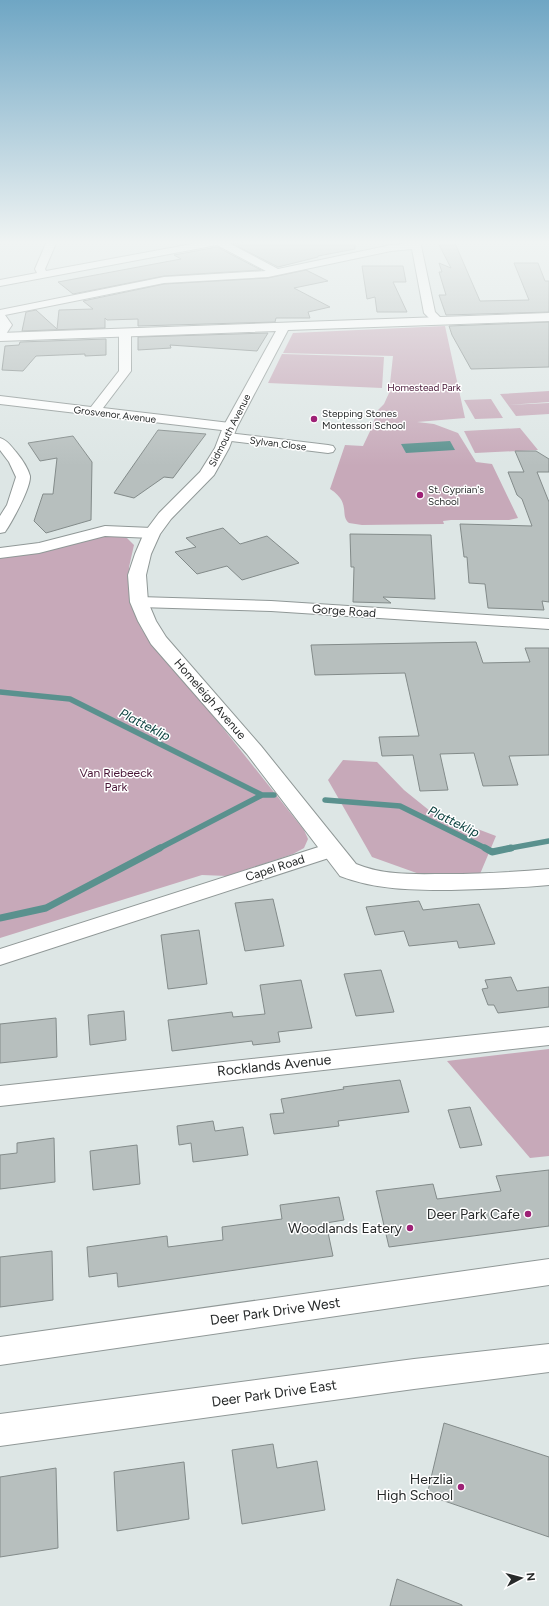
<svg xmlns="http://www.w3.org/2000/svg" width="549" height="1606" font-family="Figtree,sans-serif">
<style>
.green{fill:#c7a9b9}
.water{fill:#5a918e}
.lines{fill:none;stroke-linecap:round;stroke-linejoin:round}
.stream-far1{stroke:#5a918e;stroke-width:5.5}
.stream{stroke:#5a918e;stroke-width:7}
.building{fill:#b7bfbe;stroke:#838b8a}
.minor-casing{stroke:#909897;stroke-width:2}
.tertiary-casing{stroke:#909897;stroke-width:2}
.minor{fill:#fff;fill-rule:evenodd}
.tertiary{fill:#fff;fill-rule:evenodd}
.poi-dot{fill:#9e2176;stroke:#fff;stroke-width:1.5}
.labels{text-anchor:middle;stroke-width:3;stroke-linejoin:round;paint-order:stroke}
.far-park-label{font-size:10px;fill:#471435;stroke:#fff}
.far-poi-label{font-size:10px;fill:#272a2a;stroke:#fff;text-anchor:start}
.far-street-label{font-size:10px;fill:#272a2a;stroke:#fff}
.street-label{font-size:12px;fill:#272a2a;stroke:#fff}
.park-label{font-size:12px;fill:#471435;stroke:#fff}
.water-label{font-size:13px;font-style:italic;fill:#0d4240;stroke:#fff}
.near-street-label{font-size:14px;fill:#272a2a;stroke:#fff}
.near-poi-label{font-size:14px;fill:#272a2a;stroke:#fff;text-anchor:end}
</style>
<rect width="100%" height="100%" fill="#dde6e5"/>
<!-- green -->
<path class="green" d="M445,326L465,418L417,422L434,424L458,433L476,462L492,464L518,518L509,520H451L443,521L444,524L362,525L349,523C339,515 352,503 330,489L345,445L363,446L372,427L377,411L384,404L389,393L393,356L283,353L293,333Z
M282,354L384,357L382,388L268,383Z
M549,391V402L508,405L500,394Z
M491,399L503,418L475,419L464,400Z
M549,403V414L516,416L508,405Z
M520,428L538,450L475,453L464,431Z
M102,535L125,536L134,545L129,567V594L133,609L142,630L178,675L207,708L304,830L308,839L304,848L293,854L227,876L202,875L0,938V557Z
M343,760L377,762L404,790L430,811L496,836L480,874L425,876L372,857L328,780Z
M549,1049V1156L530,1158L447,1061Z"/>
<!-- water -->
<path class="water" d="M450,441L455,450L406,453L401,444Z"/>
<g class="lines">
<!-- stream-far1 -->
<path class="stream-far1" d="M0,692L70,699L262,795H274
M325,800L400,806L487,849
M158,849L262,795
M505,849L549,841"/>
<!-- stream -->
<path class="stream" d="M485,848L492,852L511,848
M0,918L46,908L160,848"/>
</g>
<!-- building -->
<path class="building" d="M249,241H355V249L318,256V257L278,267L233,244Z
M437,241H454L480,301L529,300L514,263H538L545,281H549V312L446,315L439,295H446L439,272H442L439,263L451,268Z
M217,247L261,270L164,276L73,294L58,282L181,259L174,255Z
M362,266H403L406,282H393L407,312H377L375,297L367,299Z
M306,270L328,281L294,288L330,307L308,312L310,318H276L275,322L138,326V319L107,320L105,318V328L22,331L26,312L36,310L57,329L59,310L93,309L83,301L164,284L268,278Z
M549,322V367L471,369L452,335L449,326Z
M268,333L257,351L170,345L171,348L138,350V337Z
M106,339V355L85,356V354L36,356L23,371L2,370L5,346L19,345L20,342Z
M158,430L206,434L173,478L164,477L134,498L114,493Z
M73,436L92,462L91,520L46,533L34,521L43,494H53L57,458L40,461L28,443Z
M515,451H536L549,459V472H537L549,502V602L542,601L544,610L488,608L485,584L469,583L467,557H464L460,524L532,526L522,499L517,495L508,472H524Z
M223,528L240,544L267,536L299,563L242,580L227,566L197,574L175,552L196,547L186,538Z
M350,534L431,535L435,599L383,597L391,603L353,602L354,567H351Z
M476,642L483,663L530,662L525,648H549V755L509,756L518,785L483,786L474,753L440,754L448,790L420,791L413,755L382,756L379,737L419,736L405,673L315,675L311,645Z
M273,899L284,946L245,951L235,903Z
M419,901L423,910L479,904L495,944L459,948L457,941L409,946L404,931L375,935L366,907Z
M199,930L207,984L168,989L161,935Z
M381,970L394,1012L356,1016L344,974Z
M511,977L517,991L549,987V1007L498,1013L494,1005H488L482,989L488,988L485,980Z
M301,980L312,1028L278,1032L280,1042L253,1045L252,1041L172,1051L168,1020L232,1012L233,1017L265,1014L260,985Z
M124,1011L126,1040L90,1045L88,1015Z
M56,1018L57,1057L0,1063V1024Z
M400,1080L409,1112L338,1121L339,1126L274,1134L270,1114L284,1113L281,1099L344,1089L343,1087Z
M470,1107L482,1145L460,1148L448,1110Z
M213,1121L215,1131L243,1127L248,1155L193,1162L191,1143L179,1145L177,1126Z
M54,1138L55,1182L0,1189V1155L17,1153V1143Z
M137,1145L140,1184L93,1190L90,1151Z
M549,1170V1226L389,1247L376,1191L433,1184L437,1199L501,1191L496,1176Z
M339,1197L344,1220L326,1223L333,1256L118,1287L117,1273L89,1277L87,1247L167,1236L168,1247L223,1240L222,1227L282,1219L280,1205Z
M52,1251L53,1300L0,1307V1257Z
M444,1423L549,1457V1537L427,1495Z
M273,1444L277,1468L317,1461L325,1510L242,1524L232,1450Z
M184,1462L189,1519L117,1531L114,1472Z
M56,1468L58,1548L0,1557V1477Z
M397,1579L462,1605V1606H390Z"/>
<g class="lines">
<defs>
<path id="minor" d="M47,241H57L45,269L46,271L208,241H228L227,242L278,269L391,245L411,243L410,241H420L435,312L444,321L438,324L434,323L424,313L412,249L391,251L268,277L164,283L5,315L12,325L4,337L0,338V310L164,277L266,271L217,245L0,286V280L37,273L35,269Z
M125,330L129,331L131,333V371L103,408L230,423L235,424L237,427L235,430L230,431L0,404V396L91,407L119,371V333L121,331Z
M228,433L328,445L333,446L335,449L333,452L328,453L223,440L221,437L223,434Z
M0,438C7,440 11,446 16,452C21,458 28,468 30,476C31,487 12,522 5,532L0,533V516L7,505L16,477L9,462L0,450Z
M105,526L152,528L157,530L160,533L157,536L152,538L105,536L39,553L0,558V548L39,543Z
M139,597L271,601L549,619V629L271,611L139,607L133,605L131,602L133,599Z
M331,843L338,845L341,850L338,855L0,965V949Z
M549,1027V1045L0,1106V1086Z
M549,1259V1285L0,1365V1337Z
M549,1344V1372L414,1389L0,1446V1414L414,1359Z"/>
<path id="tertiary" d="M549,313V321L288,330L237,427L229,448L214,475L171,519L160,534L151,554L146,575L148,602L156,621L166,637L261,746L356,864C385,876 417,874 447,874C481,874 515,872 549,869V885C516,888 484,889 451,890C413,890 376,890 340,876L247,754L151,644L138,621L130,602L128,575L135,554L144,533L159,513L200,472L215,448L223,427L276,331L0,341V333Z"/>
</defs>
<!-- minor casing -->
<use href="#minor" class="minor-casing"/>
<!-- tertiary casing -->
<use href="#tertiary" class="tertiary-casing"/>
<!-- minor -->
<use href="#minor" class="minor"/>
<!-- tertiary -->
<use href="#tertiary" class="tertiary"/>
</g>
<!-- sky -->
<linearGradient id="sky" x2="0" y2="1"><stop stop-color="#6fa6c4"/><stop offset="0.52" stop-color="#f0f4f3"/><stop offset="1" stop-color="#f0f4f3" stop-opacity="0"/></linearGradient>
<rect width="549" height="466" fill="url(#sky)"/>
<!-- markers -->
<g class="poi-dot">
<circle cx="314" cy="419" r="4"/>
<circle cx="420" cy="495" r="4"/>
<circle cx="528" cy="1214" r="4"/>
<circle cx="410" cy="1228" r="4"/>
<circle cx="461" cy="1487" r="4"/>
</g>
<g class="labels">
<!-- far-park labels -->
<g class="far-park-label">
<text x="424" y="391">Homestead Park</text>
</g>
<!-- far-poi labels -->
<g class="far-poi-label">
<text x="322" y="417">Stepping Stones<tspan x="322" dy="12">Montessori School</tspan></text>
<text x="428" y="493">St. Cyprian's<tspan x="428" dy="12">School</tspan></text>
</g>
<!-- far-street labels -->
<g class="far-street-label">
<text transform="translate(115 414) rotate(7)" y="4">Grosvenor Avenue</text>
<text transform="translate(229 430) rotate(-63)" y="4">Sidmouth Avenue</text>
<text transform="translate(278 443) rotate(7)" y="4">Sylvan Close</text>
</g>
<!-- street labels -->
<g class="street-label">
<text transform="translate(344 611) rotate(4)" y="4">Gorge Road</text>
<text transform="translate(210 699) rotate(49)" y="4">Homeleigh Avenue</text>
<text transform="translate(275 868) rotate(-18)" y="4">Capel Road</text>
</g>
<!-- park labels -->
<g class="park-label">
<text x="116" y="777">Van Riebeeck<tspan x="116" dy="14">Park</tspan></text>
</g>
<!-- water labels -->
<g class="water-label">
<text transform="translate(145 724) rotate(27)" y="5">Platteklip</text>
<text transform="translate(454 821) rotate(26)" y="5">Platteklip</text>
</g>
<!-- near-street labels -->
<g class="near-street-label">
<text transform="translate(274 1065) rotate(-6)" y="5">Rocklands Avenue</text>
<text transform="translate(275 1311) rotate(-8)" y="5">Deer Park Drive West</text>
<text transform="translate(274 1393) rotate(-8)" y="5">Deer Park Drive East</text>
</g>
<!-- near-poi labels -->
<g class="near-poi-label">
<text x="520" y="1219">Deer Park Cafe</text>
<text x="402" y="1233">Woodlands Eatery</text>
<text x="453" y="1484">Herzlia<tspan x="453" dy="16">High School</tspan></text>
</g>
</g>
<!-- north arrow -->
<g transform="translate(521 1578) rotate(83)" stroke="#ffffff" stroke-width="3" paint-order="stroke">
<path d="M0-3L7 15L0 10L-7 15Z" fill="#272a2a"/>
<text y="-6" font-size="11" font-weight="bold" text-anchor="middle" fill="#272a2a">N</text>
</g>
</svg>
